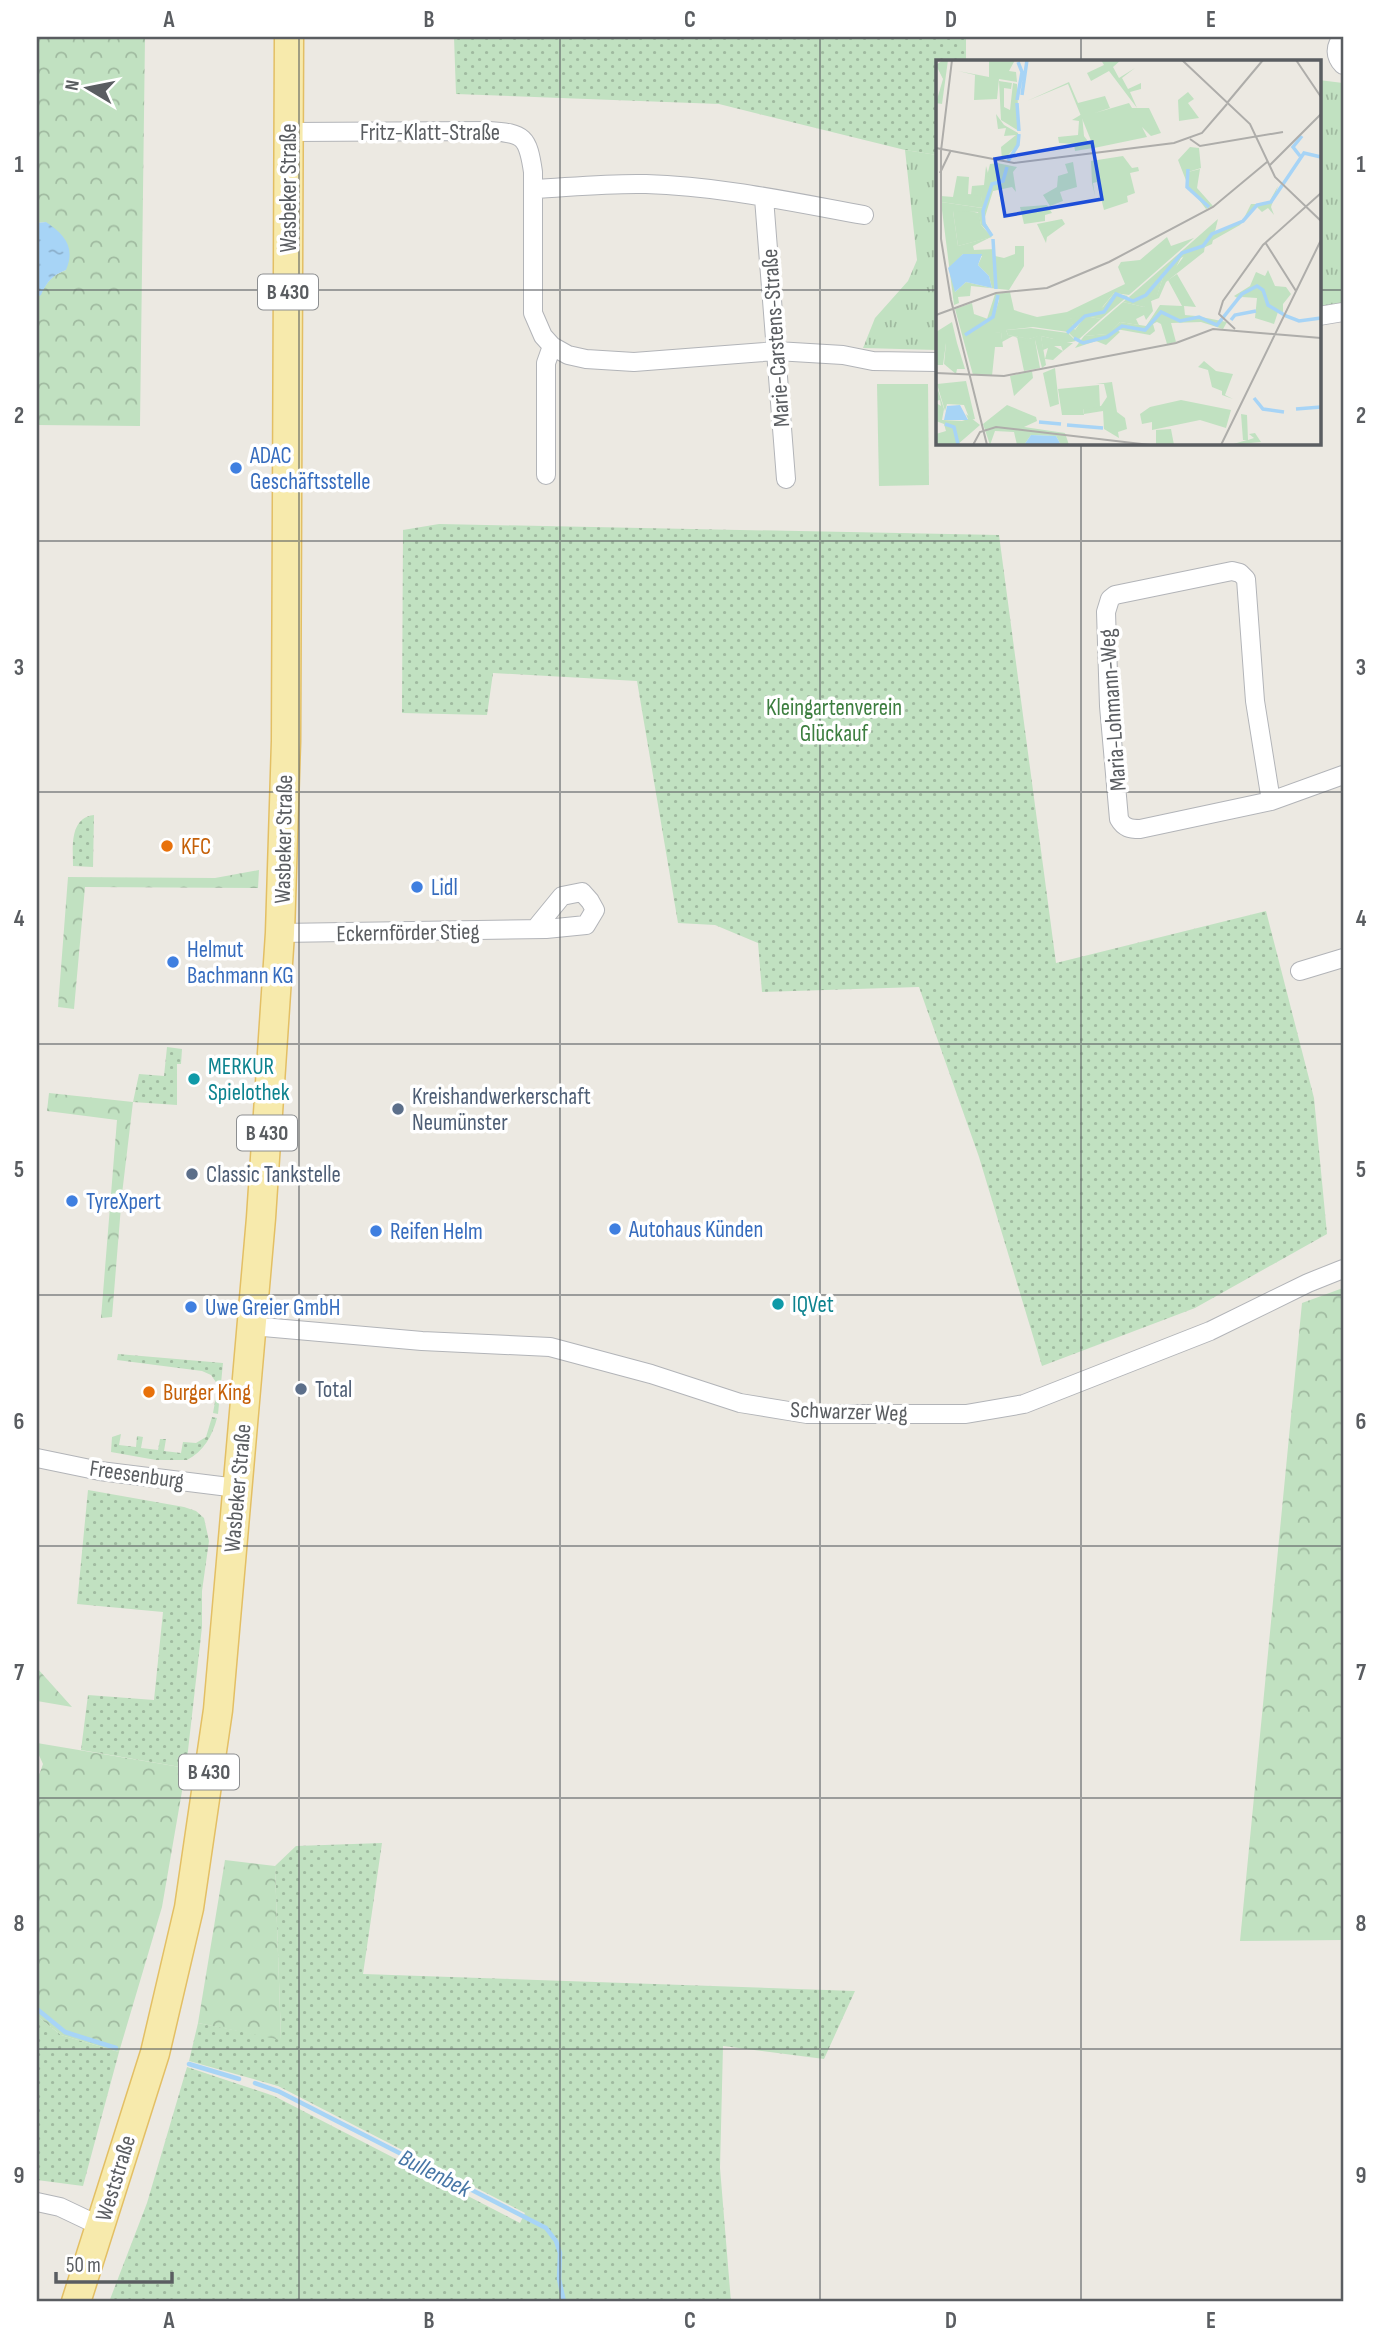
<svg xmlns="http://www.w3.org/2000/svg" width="1380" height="2339" font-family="'Sofia Sans Condensed',sans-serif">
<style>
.grass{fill:url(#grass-dots)}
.forest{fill:url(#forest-crowns)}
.park{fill:url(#park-tufts)}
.pitch{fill:#c1e1c1}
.water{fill:url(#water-ripples)}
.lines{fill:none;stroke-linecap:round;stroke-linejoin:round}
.stream{stroke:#a7d4f6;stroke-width:4.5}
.street-casing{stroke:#b2b4b8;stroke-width:20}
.primary-casing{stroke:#e3bf64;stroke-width:31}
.street{stroke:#fff;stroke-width:18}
.primary{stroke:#f7eaac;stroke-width:28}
.grid{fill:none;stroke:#5a5d61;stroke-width:2;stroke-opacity:0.55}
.shop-dot{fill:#3f7fe0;stroke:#fff;stroke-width:2.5}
.food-dot{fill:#e8710a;stroke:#fff;stroke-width:2.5}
.culture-dot{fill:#0f9aa8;stroke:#fff;stroke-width:2.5}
.service-dot{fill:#5c6f8a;stroke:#fff;stroke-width:2.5}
.labels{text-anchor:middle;stroke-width:7;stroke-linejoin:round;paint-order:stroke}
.shield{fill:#fff;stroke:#8c8e90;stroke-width:2}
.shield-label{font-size:21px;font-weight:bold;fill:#5a5d61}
.street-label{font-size:23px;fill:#5a5d61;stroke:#fff}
.shop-label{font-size:23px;fill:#366cbe;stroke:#fff;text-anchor:start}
.park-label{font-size:23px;fill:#3c7e3f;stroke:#fff}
.food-label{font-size:23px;fill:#c56008;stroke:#fff;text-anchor:start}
.culture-label{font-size:23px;fill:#0d838f;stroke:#fff;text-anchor:start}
.service-label{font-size:23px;fill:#4e5e75;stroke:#fff;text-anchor:start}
.water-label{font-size:24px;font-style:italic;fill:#4776a6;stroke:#fff}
.inset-river{fill:none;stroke:#a7d4f6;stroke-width:3.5}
.inset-road{fill:none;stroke:#aeadaa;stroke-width:2}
.view{fill:#1d4ed8;fill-opacity:0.15;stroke:#1d4ed8;stroke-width:3.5}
.inset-edge{fill:none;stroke:#5a5d61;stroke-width:3.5}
.neatline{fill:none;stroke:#5a5d61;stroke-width:2.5}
.grid-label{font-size:23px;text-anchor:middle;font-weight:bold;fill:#5a5d61}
</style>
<defs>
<pattern id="grass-dots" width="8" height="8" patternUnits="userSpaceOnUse" patternTransform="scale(1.75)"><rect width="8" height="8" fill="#c1e1c1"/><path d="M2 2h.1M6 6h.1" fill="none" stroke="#a0baa0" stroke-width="1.8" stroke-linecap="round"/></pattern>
<pattern id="forest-crowns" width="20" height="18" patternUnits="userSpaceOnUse" patternTransform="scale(1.75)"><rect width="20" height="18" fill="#c1e1c1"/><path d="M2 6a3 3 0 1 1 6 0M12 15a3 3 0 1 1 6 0" fill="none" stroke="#a0baa0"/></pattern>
<pattern id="park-tufts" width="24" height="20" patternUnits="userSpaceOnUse" patternTransform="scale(1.75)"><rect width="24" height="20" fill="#c1e1c1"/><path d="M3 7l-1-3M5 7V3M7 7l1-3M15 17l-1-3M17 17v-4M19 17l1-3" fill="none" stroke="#a0baa0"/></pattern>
<pattern id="water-ripples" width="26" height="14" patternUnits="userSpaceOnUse" patternTransform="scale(1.75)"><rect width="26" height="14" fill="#a7d4f6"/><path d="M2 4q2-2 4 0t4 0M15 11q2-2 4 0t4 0" fill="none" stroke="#8bafcb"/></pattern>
</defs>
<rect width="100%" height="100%" fill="#ece9e2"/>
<!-- grass -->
<path class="grass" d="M454,37H990L966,39V61H937V155L905,150L719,104L456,94Z
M439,524L999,535L1056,963L1266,911L1314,1098L1327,1234L1195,1308L1042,1366L979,1157L919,987L762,992L758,943L715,925L678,923L637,681L493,673L487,715L402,713L403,530Z
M94,815L93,867L73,866C73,848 69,818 94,815Z
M167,1047L182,1049L181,1064H177V1105L133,1102L139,1074L164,1076Z
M118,1354L223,1363L218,1414L213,1413L218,1385L211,1375L202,1371L117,1360Z
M212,1417L217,1418C213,1435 203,1452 187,1460H156L111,1452L112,1437L121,1434L119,1445L136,1447L137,1436L143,1437L141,1448L158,1450L160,1439H166L164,1451L181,1453L183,1442L196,1443L206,1437Z
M88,1490L184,1507L196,1511L204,1518L209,1541L202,1591V1627L186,1768L81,1750L88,1695L154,1700L163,1612L77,1604Z
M382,1843L363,1974L855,1991L824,2059L723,2046L720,2168L731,2302H109L147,2203L187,2067L274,2096L520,2223L525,2213L278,2086L189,2061L198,2023L281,2039L275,1866L296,1846Z
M37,2016L61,2035L119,2052L83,2186L37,2180Z"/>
<!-- forest -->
<path class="forest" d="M37,37H145L140,426L37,425V297L41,294C47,281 53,275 66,270L46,222L37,223Z
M259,870L258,888L85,887L74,1009L58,1007L68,877L215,878Z
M49,1093L133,1102L122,1194L112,1317L101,1318L117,1120L47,1111Z
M1343,1288V1940L1240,1941L1302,1303Z
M37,1668L72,1707L37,1701Z
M37,1743L186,1768L162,1907L119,2052L61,2035L37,2016V1781L43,1764L37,1751Z
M225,1860L275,1866L281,2040L198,2023Z"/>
<!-- park -->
<path class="park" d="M1319,80L1343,83V305L1319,307Z
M905,150L937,155V350L863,348L875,318L908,281L917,260Z"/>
<!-- pitch -->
<path class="pitch" d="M928,384L929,485L879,486L877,384Z"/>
<!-- water -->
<path class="water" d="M46,222C64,234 76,247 66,270C53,275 47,281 41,295L37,297V223Z"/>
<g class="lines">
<!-- stream -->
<path class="stream" d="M37,2009L65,2032L116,2048
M189,2064L239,2079
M255,2083L278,2091L546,2228L556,2241L560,2253L559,2279L564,2302"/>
<defs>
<path id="street" d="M1343,38C1334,46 1335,57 1343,65
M289,132L489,131C524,133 528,137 533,172V313L543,336L552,346L568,355L586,359L634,362L776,351L843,355L873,361L937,362
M534,189C571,187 609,183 646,184C719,186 792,202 864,215
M764,198L786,479
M1319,316L1343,312
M546,475V363L552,346
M1271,801L1255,701L1246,579L1240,573L1232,571L1115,595L1110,599L1106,612L1109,706L1119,819C1124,828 1130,829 1140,829L1271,801L1343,775
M280,933L546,929L586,925L595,910L590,901L582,892L562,896L535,929
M1300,971L1343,958
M251,1326L422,1341L550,1347L651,1374L740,1403L807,1414H966L1024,1404L1210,1331L1308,1283L1343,1269
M37,1458L100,1471L237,1488
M37,2202L60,2207L100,2226"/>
<path id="primary" d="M76,2302L155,2053L189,1908L218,1710L261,1218L280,933L286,741L289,37"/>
</defs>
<!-- street casing -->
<use href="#street" class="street-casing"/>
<!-- primary casing -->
<use href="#primary" class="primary-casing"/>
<!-- street -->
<use href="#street" class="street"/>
<!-- primary -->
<use href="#primary" class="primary"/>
</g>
<!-- grid -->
<path class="grid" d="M299,37V2302M560,37V2302M820,37V2302M1081,37V61M37,290H937M1319,290H1343M1081,443V2302M37,541H1343M37,792H1343M37,1044H1343M37,1295H1343M37,1546H1343M37,1798H1343M37,2049H1343"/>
<!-- markers -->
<g class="shop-dot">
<circle cx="236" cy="468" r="7"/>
<circle cx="417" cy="887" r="7"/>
<circle cx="173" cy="962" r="7"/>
<circle cx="72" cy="1201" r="7"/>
<circle cx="615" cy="1229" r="7"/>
<circle cx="376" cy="1231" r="7"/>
<circle cx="191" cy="1307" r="7"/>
</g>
<g class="food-dot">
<circle cx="167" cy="846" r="7"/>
<circle cx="149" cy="1392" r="7"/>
</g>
<g class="culture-dot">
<circle cx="194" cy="1079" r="7"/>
<circle cx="778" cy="1304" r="7"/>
</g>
<g class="service-dot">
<circle cx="398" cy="1109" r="7"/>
<circle cx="192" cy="1174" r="7"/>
<circle cx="301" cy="1389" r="7"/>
</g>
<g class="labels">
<!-- shield labels -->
<g class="shield">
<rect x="258" y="274.5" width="60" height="35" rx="5"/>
<rect x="237" y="1115.5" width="60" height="35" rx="5"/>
<rect x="179" y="1754.5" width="60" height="35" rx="5"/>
</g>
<g class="shield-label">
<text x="288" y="299">B 430</text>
<text x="267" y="1140">B 430</text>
<text x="209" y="1779">B 430</text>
</g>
<!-- street labels -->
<g class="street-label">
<text x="430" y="140">Fritz-Klatt-Straße</text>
<text transform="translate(288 188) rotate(-90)" y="8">Wasbeker Straße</text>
<text transform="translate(775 338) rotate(-94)" y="8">Marie-Carstens-Straße</text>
<text transform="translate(1112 710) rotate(-94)" y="8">Maria-Lohmann-Weg</text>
<text transform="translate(283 839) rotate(-89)" y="8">Wasbeker Straße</text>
<text transform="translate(408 932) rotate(-1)" y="8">Eckernförder Stieg</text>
<text transform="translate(849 1411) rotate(2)" y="8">Schwarzer Weg</text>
<text transform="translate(137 1474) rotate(8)" y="8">Freesenburg</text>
<text transform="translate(237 1488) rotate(-85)" y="8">Wasbeker Straße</text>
<text transform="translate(115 2178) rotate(-73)" y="8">Weststraße</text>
</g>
<!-- shop labels -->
<g class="shop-label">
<text x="250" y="463">ADAC<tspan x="250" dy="26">Geschäftsstelle</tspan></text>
<text x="431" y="895">Lidl</text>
<text x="187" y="957">Helmut<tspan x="187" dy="26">Bachmann KG</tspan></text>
<text x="86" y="1209">TyreXpert</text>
<text x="629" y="1237">Autohaus Künden</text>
<text x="390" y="1239">Reifen Helm</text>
<text x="205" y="1315">Uwe Greier GmbH</text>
</g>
<!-- park labels -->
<g class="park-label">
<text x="834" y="715">Kleingartenverein<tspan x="834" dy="26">Glückauf</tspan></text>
</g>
<!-- food labels -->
<g class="food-label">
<text x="181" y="854">KFC</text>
<text x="163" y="1400">Burger King</text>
</g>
<!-- culture labels -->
<g class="culture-label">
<text x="208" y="1074">MERKUR<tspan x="208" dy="26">Spielothek</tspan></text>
<text x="792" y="1312">IQVet</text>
</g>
<!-- service labels -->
<g class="service-label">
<text x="412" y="1104">Kreishandwerkerschaft<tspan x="412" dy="26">Neumünster</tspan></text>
<text x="206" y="1182">Classic Tankstelle</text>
<text x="315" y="1397">Total</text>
</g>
<!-- water labels -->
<g class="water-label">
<text transform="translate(435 2173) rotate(27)" y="8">Bullenbek</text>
</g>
</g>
<!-- overview -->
<g transform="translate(936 60)">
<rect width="385" height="385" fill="#ece9e2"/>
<path d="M7,0H12L6,44L0,43L7,19L0,5ZM53,0H79L73,11L80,12L81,22L63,19L61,39L38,40L39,15L22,11L53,17ZM133,22L142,43L169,36L174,48L159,53L193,43L196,48H213L225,73L215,76L206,67L211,77L158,88L132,24L91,41ZM60,54L68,65L82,73V85L66,101L65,87L80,75L68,76L70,68L62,69ZM187,96L196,108L202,107L203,111L194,113L199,133L191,136L192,142L168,150L161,122L157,123L159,136L156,123L155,101ZM137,102L141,127L124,132L127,141L114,146L107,135L121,127L122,116L132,113L129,104ZM61,103L81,107L77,112L80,132L76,127L57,131L50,120L54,104ZM264,109L261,128L277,146L270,149L251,124L252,112ZM21,116L33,117L32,134L45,135L47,148L5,142V136L17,137ZM24,149L43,153L45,165L56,177L22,186L17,151ZM126,159L129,164L111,177L110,183L101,164ZM282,159L276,184L245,198L240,207L238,204L248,189ZM241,214L260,247L248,246L249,255L260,256L246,261L234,255L217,264L219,271L214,275L180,269L184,272L170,285L160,281L139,288L148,276L171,274L184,262L210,266L224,245L246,246L232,220ZM227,217L221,236L208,247L187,242L193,237L197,241L207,237ZM319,227L327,230L333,246L342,252L338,264L319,258L321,238L306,237ZM178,233L192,236L165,259L149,256L139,269L133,259L167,247ZM64,237L63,255L50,262L46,273L65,272L67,287H59L56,316L37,315L19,249L36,243L38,254L52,259L58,256ZM16,262L21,283H10L7,305H0V272ZM95,268L132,273L140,281L126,284L110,274L93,279L72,275L70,270ZM105,276L118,279V286L127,291L117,300L109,299L112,288L107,290ZM81,277L99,280L104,308L88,311ZM119,308L123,344L114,347L107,313ZM176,322L181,352L189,358L191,369L182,372L183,378L168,369L167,351L148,354L147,348L165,346L171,337L168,324H160ZM2,330L8,349L6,360L26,361L32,359L30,354L44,365L21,385H0V374L10,371L8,364L0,361V343L5,346L4,340L0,341ZM71,345L100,357L101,361L88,367L129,373L133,385H125L120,376L95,375L88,385H81L78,372L59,371L54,385L47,364ZM305,354L311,355L312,380L318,378L313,374L319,373L325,382L294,385L311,380H307ZM235,369L238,385H220V370Z" fill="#c1e1c1"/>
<path d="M165,0H185L177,7L183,18L199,8L186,18L192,29L205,23V29L194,32L201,48L173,11L155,21L151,13L168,5ZM63,21L76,23L75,29L68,28V47L74,50L77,23L81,24L83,71L65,60ZM146,54L148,76L157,88L139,91L138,84L123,83L122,77L142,75L143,61L136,60ZM50,106L57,131L48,160L57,176L45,165L42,152L17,151L22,186L55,177L37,186L38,190L59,189V196L68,198L79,194V186H88V206L73,230L35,226L34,236L22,237L23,243L18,245L5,142L46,148L45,136L35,135L36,126L48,125ZM27,194L46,196L42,205L53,216L56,228L30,222L19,232L20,202ZM342,126L335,147L338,155L332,148L326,152L321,147L304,165L272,183L276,174L307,160L315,144H332ZM111,145L116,153L109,155V161L88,164L84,147ZM231,177L235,186L258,178L193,235L178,233L164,250L134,259L139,270L149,256L165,259L141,281L132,272L97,267L70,270L72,275L93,279L110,273L126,283H137L127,291L125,286H118V279L105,276L110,305L106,308L99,280L91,282L77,276L66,282L65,272L47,275L43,271L46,264L63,254V237L58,255L51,259L59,234L74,232L78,250L87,253L101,257L131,252L189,224L182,207L185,202L204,200ZM269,185L268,192L230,222L223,238L215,241L217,251L210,260L208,255L200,259L203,265L184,262L172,274L148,276L187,242L208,247L212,239L221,235L227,217L207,237L197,241L193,237L248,189L240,207L251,192ZM332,210L339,226L350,227L355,234L347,244V255L332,244L323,227L303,239L298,236L314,226L320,212L329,216ZM224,252L246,261L260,256L291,262L287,269L265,262L235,263L240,282L231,284L225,264L217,260ZM96,311L97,318L78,336L74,316ZM163,325L164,347L147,349L148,355H126L122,329ZM245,340L295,350L290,368L264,360L216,370V362L206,364L204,354L214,347Z" fill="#c1e1c1" fill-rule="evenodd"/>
<path d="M252,32L258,39L252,43L263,58L243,61L242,40ZM254,87L263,88L265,108L252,112L255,133L242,100ZM268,301L280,311L297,314L289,335L297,339L286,335V331L276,327L272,310L262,307ZM30,321L39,359L34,360L28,345L11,344L9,351L1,324Z" fill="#c1e1c1"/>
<path d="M10,283H21L29,309H21L20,314L8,304Z" fill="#c1e1c1"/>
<path d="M27,194H46L42,205L53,216L56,228L30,222L19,232L12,208ZM24,345L32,360H8L11,346ZM95,375L120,376L125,385H88Z" fill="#a7d4f6"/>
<path class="inset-river" d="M86,35L91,0M81,40L86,12L82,2M81,43L83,71M364,96L357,87L366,76M72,101L82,85L83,74M252,109L251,127L273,147M56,176L48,164L47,151L56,124L67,121L71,107M57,179L60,229M295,260L299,255L320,251M131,273L149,256L168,252L180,234L197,241L210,235L246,193L267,186L276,174L307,161L321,145L335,142L368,93L385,97M29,275L57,257L62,235M138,278L147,283L171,277L186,266L209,270L225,252L244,261L263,257L281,265L306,234L321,226L327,230L332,245L350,256L363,261L385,258M318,338L327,349L348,352M360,349L385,347M103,362L125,364M9,364L18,367L22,384M131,365L167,368"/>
<path class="inset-road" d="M16,0L5,91V179L15,240L51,385M246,0L314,64L339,117L385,161M360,0L385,37M291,43L327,0M254,79L264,86L347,72M0,88L78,103L238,83L266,73L291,44M334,105L385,54M4,113L15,90M329,182L360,231M0,255L60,233L111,228L173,202L277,147L331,102M299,269L283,254L287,241L327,185L385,133M0,313L68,316L240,283L277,269L385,278M37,385L44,372L60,367L214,385M285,385L385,180"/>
<path class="view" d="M156,82L166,139L69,156L59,99Z"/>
<rect width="385" height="385" class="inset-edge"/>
</g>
<!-- border -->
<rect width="1380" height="2339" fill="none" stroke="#ffffff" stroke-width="77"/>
<!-- north arrow -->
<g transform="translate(88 88) rotate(280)" stroke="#ffffff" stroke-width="5" paint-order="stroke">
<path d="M0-5L12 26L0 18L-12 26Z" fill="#5a5d61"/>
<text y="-10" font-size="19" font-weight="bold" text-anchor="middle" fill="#5a5d61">N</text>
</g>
<!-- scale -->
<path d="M56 2272v10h116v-10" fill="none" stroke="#5a5d61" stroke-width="3.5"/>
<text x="66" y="2272" font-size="21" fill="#5a5d61" stroke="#ffffff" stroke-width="5" paint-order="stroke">50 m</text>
<rect x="38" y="38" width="1304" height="2262" class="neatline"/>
<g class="grid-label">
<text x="169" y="27">A</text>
<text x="429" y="27">B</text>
<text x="690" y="27">C</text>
<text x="951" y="27">D</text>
<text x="1211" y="27">E</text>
<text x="19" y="172">1</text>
<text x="1361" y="172">1</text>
<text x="19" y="423">2</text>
<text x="1361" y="423">2</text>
<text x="19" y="675">3</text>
<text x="1361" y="675">3</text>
<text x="19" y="926">4</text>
<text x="1361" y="926">4</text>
<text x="19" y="1177">5</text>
<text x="1361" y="1177">5</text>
<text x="19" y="1429">6</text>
<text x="1361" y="1429">6</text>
<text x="19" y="1680">7</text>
<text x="1361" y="1680">7</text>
<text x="19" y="1931">8</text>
<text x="1361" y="1931">8</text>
<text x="19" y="2183">9</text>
<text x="1361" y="2183">9</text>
<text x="169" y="2328">A</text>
<text x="429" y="2328">B</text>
<text x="690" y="2328">C</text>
<text x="951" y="2328">D</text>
<text x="1211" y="2328">E</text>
</g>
</svg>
